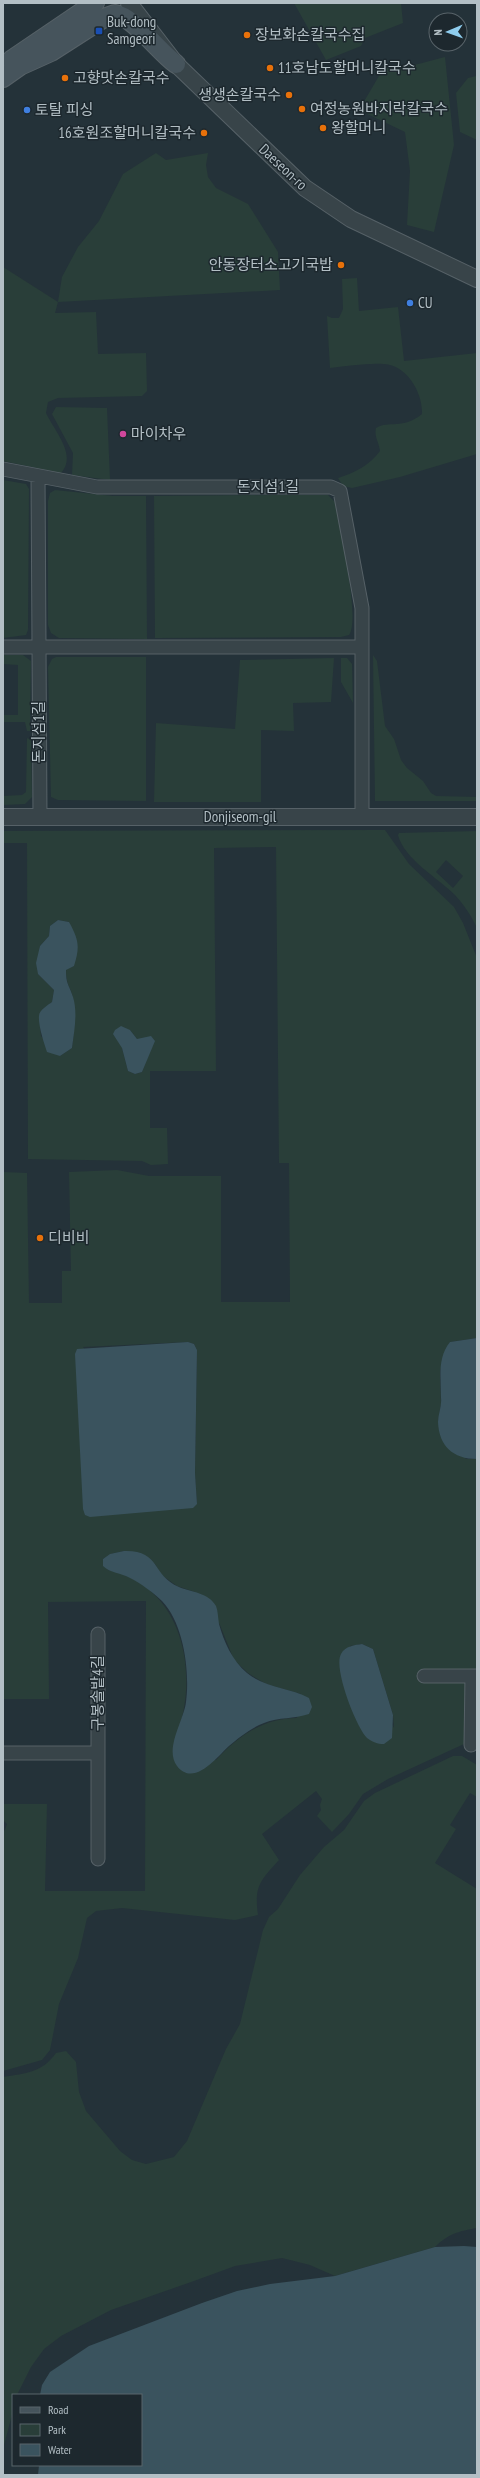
<svg xmlns="http://www.w3.org/2000/svg" width="480" height="2478" font-family="'PT Sans Narrow','Noto Sans KR',sans-serif">
<style>
.green{fill:#293e39;fill-rule:evenodd}
.water{fill:#3a535e}
.lines{fill:none;stroke-linecap:round;stroke-linejoin:round}
.minor-casing{stroke:#566167;stroke-width:15}
.tertiary-casing{stroke:#566167;stroke-width:18}
.secondary-casing{stroke:#566167;stroke-width:20}
.minor{stroke:#384449;stroke-width:13}
.tertiary{stroke:#384449;stroke-width:16}
.secondary{stroke:#46545c;stroke-width:18}
.transit-dot{fill:#1a4fb4;stroke:#1d282e;stroke-width:1.5}
.food-dot{fill:#e8710a;stroke:#1d282e;stroke-width:1.5}
.shop-dot{fill:#3f7fe0;stroke:#1d282e;stroke-width:1.5}
.hotel-dot{fill:#d1479c;stroke:#1d282e;stroke-width:1.5}
.labels{text-anchor:middle;stroke-width:3;stroke-linejoin:round;paint-order:stroke}
.poi-label{font-size:15px;fill:#b3bfc5;stroke:#1d282e;text-anchor:start}
.street-label{font-size:15px;fill:#b3bfc5;stroke:#1d282e}
</style>
<rect width="100%" height="100%" fill="#243239"/>
<!-- green -->
<path class="green" d="M294,3H401L403,23L365,38L361,46L326,60Z
M445,57L454,145L434,232L407,225L410,171L405,132L359,110L386,64C406,70 424,62 445,57Z
M476,76L477,83V140L460,132L456,93L468,78Z
M156,153L166,160L208,153L206,165L208,177L216,188L248,204L278,252L280,290L58,302L55,313L96,312L98,354L146,353L147,391L142,396L58,398L48,402L46,413C53,429 78,455 61,473L3,461V267L58,302L62,277L78,247L99,221L123,174Z
M357,278L359,311L398,307L404,361L477,353V454L400,477L352,488L343,486L338,478C354,473 370,465 380,451C379,442 374,437 376,428C389,420 403,430 422,414C423,393 407,365 384,364C366,363 348,366 330,368L327,316L332,318H339L343,309L342,279Z
M56,407L107,408L110,480L72,475L73,453L52,414Z
M3,480L26,484L29,489L28,630L26,635L3,638Z
M55,490L113,496H146L147,639L59,638L51,633L48,625V501L50,493Z
M269,495H328L335,502C339,525 361,619 349,635L341,637L155,638L154,496Z
M3,655H23L31,661L30,731H27L25,722H3V715H18V665L3,664Z
M373,655L377,661L385,726L394,739L401,760L407,768L423,781L431,793L436,796L477,797V801H375Z
M56,657H146V801L58,800L51,797L48,667L52,659Z
M334,658L331,702L293,703L294,731L261,730V802H154L156,723L235,729L240,660Z
M341,658H347L352,664L353,703L341,682Z
M27,738L31,740L32,797L25,804L3,805V796L22,795L26,792Z
M385,830L409,864L454,907L463,923L477,958V1338L450,1342L440,1371L441,1404L438,1421L466,1459H477V1738L388,1779L363,1794L349,1814L332,1832L317,1816L321,1810L320,1805L322,1799L316,1791L262,1834L279,1860C260,1881 254,1886 258,1915L235,1920L122,1908L96,1911L87,1918L78,1958L59,2004L50,2050L42,2060L3,2071V1831L5,1830L7,1824L3,1820V1804H47L45,1891H145L146,1601L48,1602L49,1699H3V1172L27,1173L29,1303H62V1271H71L69,1172L117,1170L149,1176H221V1302H290L289,1163H279L276,847L214,848L216,1071H150V1128H167L168,1164L151,1165L142,1161L28,1159L27,843H3V831ZM58,920L69,922L74,966L66,969C66,987 71,986 73,999C76,1016 74,1031 72,1048L60,1056L41,1036L39,1016L44,1008L52,1002L54,990L38,974L40,946L49,936L50,926ZM130,1030L137,1039L154,1041L142,1072L135,1074L128,1071L122,1048ZM188,1342L194,1344L197,1350L195,1473L197,1504L83,1347ZM124,1551L155,1564L160,1574L177,1586L195,1592L220,1625L234,1660L248,1673L266,1684L301,1694L297,1718C264,1718 238,1736 216,1760L174,1742C201,1679 186,1587 108,1570L103,1559L111,1554ZM362,1644L373,1649L393,1715L394,1728L350,1646Z
M477,831V928C471,915 464,905 455,895C438,878 404,859 398,835L399,833ZM446,860L463,876L453,888L436,872Z
M453,1756H462L477,1765V1797L470,1793L450,1825L456,1829L435,1863L477,1889V2228C459,2231 448,2234 435,2247L335,2276L310,2265L282,2258L235,2266L194,2281L111,2310L61,2336L44,2349L31,2367L17,2395H13V2411L3,2449V2077C26,2073 42,2073 56,2053L66,2051L76,2062L79,2092L86,2111L120,2151L132,2160L146,2164L174,2157L187,2141L226,2049L240,2024L263,1930L269,1917L278,1909L300,1875L324,1847L344,1830L364,1801L375,1793Z"/>
<!-- water -->
<path class="water" d="M58,920L69,922C79,940 80,947 74,966L66,970C66,985 69,984 73,997C78,1013 74,1032 72,1048L60,1056L47,1052C44,1043 38,1025 39,1016C39,1010 48,1005 52,1002L54,990L38,974L36,963L40,946L49,936L50,926Z
M121,1026L130,1030L137,1039L151,1036L155,1041L142,1072L135,1074L128,1071L122,1048L113,1034L115,1030Z
M477,1338V1459C453,1459 439,1446 438,1422C438,1414 442,1406 441,1398C441,1378 437,1358 450,1342Z
M188,1342L194,1344L197,1350L195,1473L197,1504L193,1508L90,1517L85,1515L83,1509L75,1354L77,1349Z
M124,1551C161,1550 151,1575 179,1587C191,1592 209,1593 216,1606C218,1611 218,1618 219,1624C224,1642 232,1660 247,1673C265,1688 289,1687 309,1698L312,1707L309,1714C294,1719 279,1717 264,1723C253,1727 238,1738 229,1746C218,1756 194,1788 177,1766C164,1749 184,1720 186,1702C190,1672 184,1624 162,1601C154,1593 140,1583 130,1578C121,1573 110,1573 103,1566V1559L110,1554Z
M362,1644L373,1649L393,1715L392,1738L384,1744C377,1744 373,1742 367,1738C356,1727 333,1668 341,1654C345,1646 355,1645 362,1644Z
M464,2246L477,2247V2475H38L39,2465H141V2395H40L42,2385L50,2372L89,2346L202,2303L237,2291L270,2284L335,2276L435,2247Z"/>
<g class="lines">
<defs>
<path id="minor" d="M3,469L97,487H331L340,491L362,608V817
M38,476L40,817
M3,647H362
M98,1634V1859
M424,1676H477
M471,1745L472,1676
M3,1753H98"/>
<path id="tertiary" d="M129,3L176,64L305,188L351,219L477,279
M3,817H477"/>
<path id="secondary" d="M11,60L95,3
M20,66L51,52L104,18L115,14C133,16 159,52 176,64
M3,78L30,59"/>
</defs>
<!-- minor casing -->
<use href="#minor" class="minor-casing"/>
<!-- tertiary casing -->
<use href="#tertiary" class="tertiary-casing"/>
<!-- secondary casing -->
<use href="#secondary" class="secondary-casing"/>
<!-- minor -->
<use href="#minor" class="minor"/>
<!-- tertiary -->
<use href="#tertiary" class="tertiary"/>
<!-- secondary -->
<use href="#secondary" class="secondary"/>
</g>
<!-- markers -->
<rect class="transit-dot" x="95" y="27" width="8" height="8" rx="2"/>
<g class="food-dot">
<circle cx="247" cy="35" r="4"/>
<circle cx="270" cy="68" r="4"/>
<circle cx="65" cy="78" r="4"/>
<circle cx="289" cy="95" r="4"/>
<circle cx="302" cy="109" r="4"/>
<circle cx="323" cy="128" r="4"/>
<circle cx="204" cy="133" r="4"/>
<circle cx="341" cy="265" r="4"/>
<circle cx="40" cy="1238" r="4"/>
</g>
<g class="shop-dot">
<circle cx="27" cy="110" r="4"/>
<circle cx="410" cy="303" r="4"/>
</g>
<circle class="hotel-dot" cx="123" cy="434" r="4"/>
<g class="labels">
<!-- poi labels -->
<g class="poi-label">
<text x="107" y="27">Buk-dong<tspan x="107" dy="17">Samgeori</tspan></text>
<text x="255" y="40">장보화손칼국수집</text>
<text x="278" y="73">11호남도할머니칼국수</text>
<text x="73" y="83">고향맛손칼국수</text>
<text x="281" y="100" text-anchor="end">생생손칼국수</text>
<text x="310" y="114">여정농원바지락칼국수</text>
<text x="35" y="115">토탈 피싱</text>
<text x="331" y="133">왕할머니</text>
<text x="196" y="138" text-anchor="end">16호원조할머니칼국수</text>
<text x="333" y="270" text-anchor="end">안동장터소고기국밥</text>
<text x="418" y="308">CU</text>
<text x="131" y="439">마이차우</text>
<text x="48" y="1243">디비비</text>
</g>
<!-- street labels -->
<g class="street-label">
<text transform="translate(283 167) rotate(43)" y="5">Daeseon-ro</text>
<text x="268" y="492">돈지섬1길</text>
<text transform="translate(39 732) rotate(-90)" y="5">돈지섬1길</text>
<text x="240" y="822">Donjiseom-gil</text>
<text transform="translate(98 1693) rotate(-90)" y="5">구봉솔밭4길</text>
</g>
</g>
<!-- border -->
<rect width="480" height="2478" fill="none" stroke="#b3bfc5" stroke-width="8"/>
<!-- legend -->
<rect x="12" y="2394" width="130" height="72" fill="#1d282e" stroke="#59646a"/>
<rect x="20" y="2407" width="20" height="6" fill="#46545c" stroke="#59646a"/>
<text x="48" y="2414" font-size="12" fill="#b3bfc5">Road</text>
<rect x="20" y="2424" width="20" height="12" fill="#293e39" stroke="#59646a"/>
<text x="48" y="2434" font-size="12" fill="#b3bfc5">Park</text>
<rect x="20" y="2444" width="20" height="12" fill="#3a535e" stroke="#59646a"/>
<text x="48" y="2454" font-size="12" fill="#b3bfc5">Water</text>
<!-- north arrow -->
<g transform="translate(448 32) rotate(268)"><circle r="19" fill="#1d282e" stroke="#59646a"/>
<path d="M0-3L7 15L0 10L-7 15Z" fill="#8fcdee"/>
<text y="-6" font-size="11" font-weight="bold" text-anchor="middle" fill="#b3bfc5">N</text>
</g>
</svg>
